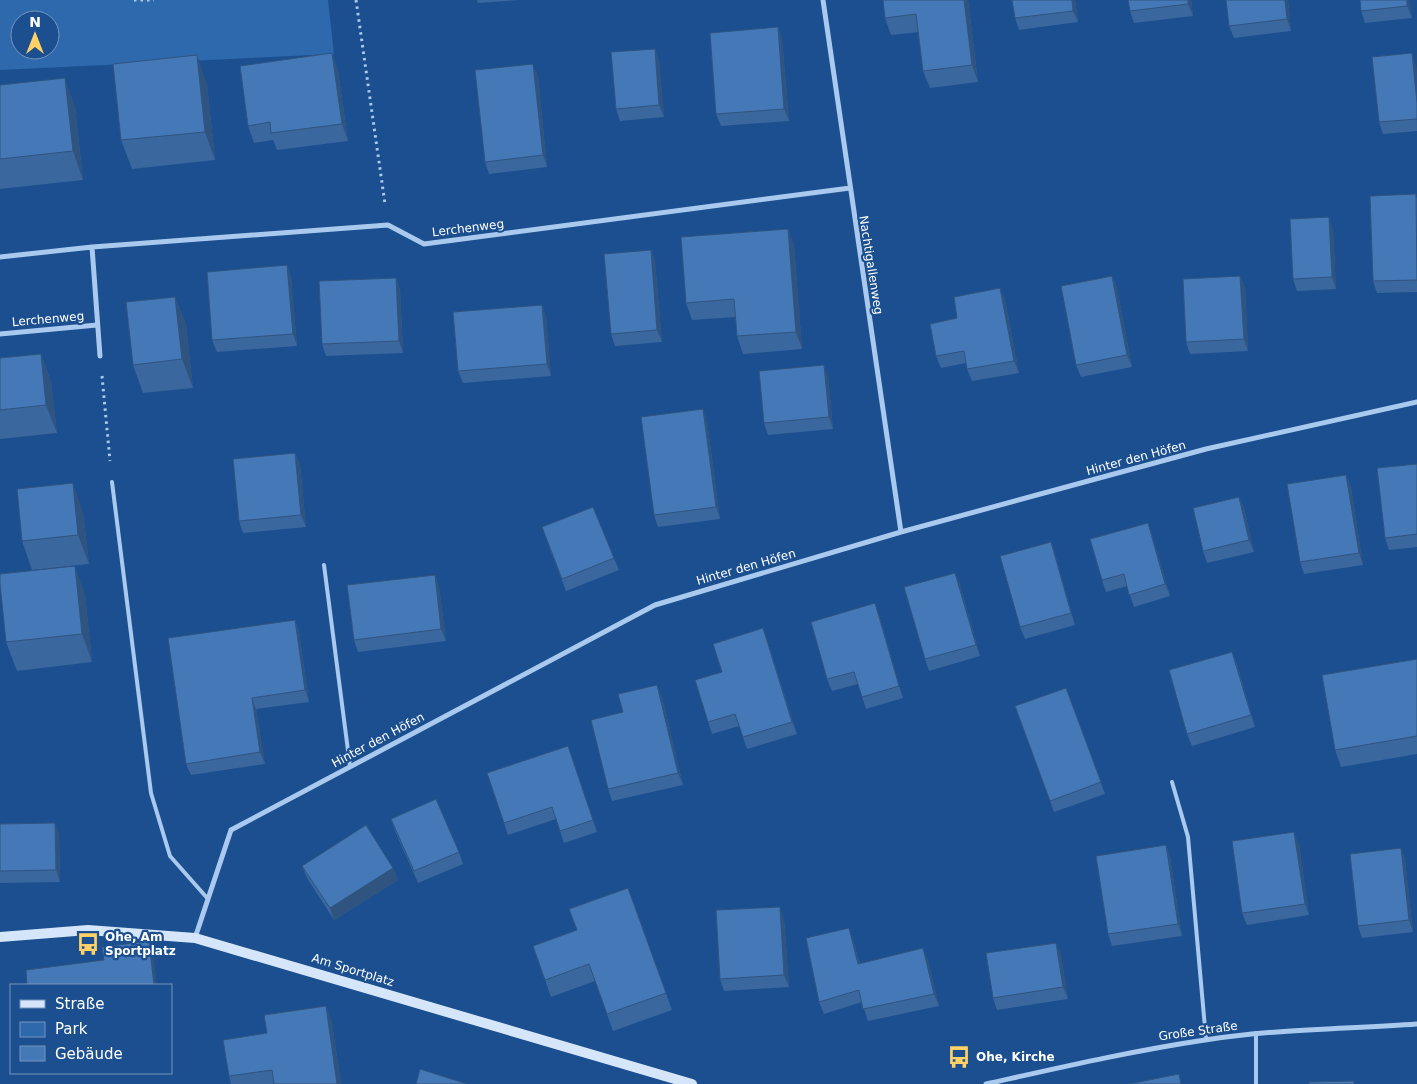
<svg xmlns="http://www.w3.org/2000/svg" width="1417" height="1084" font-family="'DejaVu Sans',sans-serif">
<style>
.green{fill:#2e69ad;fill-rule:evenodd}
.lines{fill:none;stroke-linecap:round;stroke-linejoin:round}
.path{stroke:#a9c9ee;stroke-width:3;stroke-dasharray:2.5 4;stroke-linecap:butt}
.lane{stroke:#a9c9ee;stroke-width:4}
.street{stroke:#a9c9ee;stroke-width:5}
.secondary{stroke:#d6e6fa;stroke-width:10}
.wall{fill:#3a679d}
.shaded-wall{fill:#305480}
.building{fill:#4478b7;stroke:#305480}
.labels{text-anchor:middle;stroke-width:4.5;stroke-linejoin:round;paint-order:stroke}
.street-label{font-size:12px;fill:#fff;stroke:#1b4f8f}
.poi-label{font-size:12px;font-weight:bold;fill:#fff;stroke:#1b4f8f;text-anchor:start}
</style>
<rect width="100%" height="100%" fill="#1b4f8f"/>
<!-- green -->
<path class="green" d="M0,0H328L334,54L0,70ZM20,20H50V50H20Z"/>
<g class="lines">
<!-- path -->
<path class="path" d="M134,0H154
M356,0L385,204
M102,376L110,461"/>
<!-- lane -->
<path class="lane" d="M112,482L151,793L170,856L208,899
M324,565L350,766
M1172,782L1188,837L1206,1039
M1256,1033V1084"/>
<!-- street -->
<path class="street" d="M823,0L901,532
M0,257L92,247
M0,334L97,325
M100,356L92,247L388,225L424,244L850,188
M195,938L231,830L655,605L901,532L1206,449L1417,402
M986,1084C1058,1068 1131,1051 1205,1040C1275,1029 1346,1029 1417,1024"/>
<!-- secondary -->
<path class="secondary" d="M0,937L88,930L195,938L692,1084"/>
</g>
<!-- wall -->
<path class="wall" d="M477,0H520L478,3Z
M883,0H968L978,82L930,88L923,71L919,32L891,35L885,18Z
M1075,0L1078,22L1019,30L1015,18Z
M1128,0H1191L1193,16L1134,23L1130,11Z
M1226,0H1288L1291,31L1234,38L1229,26Z
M1409,0L1412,18L1365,23L1361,11Z
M778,27L782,39L789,121L721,126L716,114Z
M655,49L659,61L664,117L620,121L616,109Z
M332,53L338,71L348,141L277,150L273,140L254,143L248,126Z
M1416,65L1417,131L1383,134L1379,122Z
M538,76L547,167L489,174L485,162Z
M207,84L215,160L132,169L121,140Z
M0,85L75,107L83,180L0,189Z
M1417,197V292L1377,293L1373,281Z
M788,229L794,246L802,349L743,354L737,336L736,317L692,320L686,303Z
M1333,229L1336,289L1297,291L1293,279Z
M651,250L655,262L662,342L615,346L611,334Z
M287,265L291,277L297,346L217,352L212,340Z
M1112,276L1117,288L1132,367L1081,377L1076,365Z
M1240,276L1245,288L1248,351L1190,354L1186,342Z
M396,278L400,290L403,353L326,356L322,344Z
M1000,288L1005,300L1019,373L972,381L967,369L966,363L941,368L936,356L957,318Z
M175,297L186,325L193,388L143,393L133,365Z
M542,305L546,317L551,376L463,383L458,371Z
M41,354L51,382L57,433L0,439V358Z
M828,376L833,429L768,435L764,423Z
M707,421L720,519L658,527L654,515Z
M295,453L300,465L306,527L243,533L239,521Z
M1417,464V547L1389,550L1385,538Z
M1346,475L1351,487L1363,565L1304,574L1300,562Z
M1239,497L1244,508L1254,552L1207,563L1203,551Z
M83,512L89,564L32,570L22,541Z
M1148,523L1152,535L1170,596L1134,607L1127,586L1106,592L1102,580Z
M546,539L614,558L619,570L566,591Z
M1051,542L1055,554L1075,625L1025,639L1020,627Z
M955,573L960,585L980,656L929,671L925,659Z
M435,575L439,587L446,641L358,652L354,640Z
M85,594L92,662L17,671L6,642Z
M879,615L903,698L866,709L858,684L832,691L827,679Z
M295,620L299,632L309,702L256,709L265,764L191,775L186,764Z
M767,640L797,734L747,749L739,726L712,734L708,722L722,672Z
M1232,652L1237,664L1255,727L1192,746L1187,734Z
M1417,659V754L1341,767L1335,750Z
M1066,688L1105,794L1054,812L1015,706Z
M662,697L683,785L612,801L608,789Z
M568,746L597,832L564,843L556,819L508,835L504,823Z
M391,819L459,852L463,864L418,883L395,831Z
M55,823L59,835L60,882L0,883V824Z
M1299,844L1309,915L1247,925L1242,913Z
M1166,845L1170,857L1182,936L1112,946L1108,934Z
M1401,848L1405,860L1413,932L1362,938L1358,926Z
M302,866L393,868L398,880L334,920L307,878Z
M628,888L672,1010L613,1031L595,981L551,997L533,946L577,930Z
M784,919L789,987L724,991L720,979Z
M853,940L860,964L928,960L939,1006L868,1021L862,1002L824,1014L819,1002Z
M1056,943L1061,955L1068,999L997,1010L993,998Z
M326,1006L332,1023L341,1084H231L229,1076L267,1033Z"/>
<!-- shaded-wall -->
<path class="shaded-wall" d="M964,0H968L978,82L972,65Z
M1072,0H1075L1078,22L1073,11Z
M1188,0H1191L1193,16L1188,4Z
M1285,0H1288L1291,31L1287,19Z
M1407,0H1409L1412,18L1407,6Z
M778,27L782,39L789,121L784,109Z
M655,49L659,61L664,117L659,105Z
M332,53L338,71L348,141L342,124Z
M1412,53L1416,65L1417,71V103Z
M197,55L207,84L215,160L205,132Z
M533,64L538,76L547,167L543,155Z
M65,78L75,107L83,180L73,151Z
M1329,217L1333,229L1336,289L1332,277Z
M788,229L794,246L802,349L796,332Z
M651,250L655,262L662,342L657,330Z
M287,265L291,277L297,346L293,334Z
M1112,276L1117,288L1132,367L1127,355Z
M1240,276L1245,288L1248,351L1244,339Z
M396,278L400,290L403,353L399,341Z
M1000,288L1005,300L1019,373L1014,361Z
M175,297L186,325L193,388L182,359Z
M542,305L546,317L551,376L547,364Z
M41,354L51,382L57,433L46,405Z
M824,365L828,376L833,429L829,417Z
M703,409L707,421L720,519L716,507Z
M295,453L300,465L306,527L301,515Z
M1346,475L1351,487L1363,565L1359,553Z
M73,483L83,512L89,564L78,535Z
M1239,497L1244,508L1254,552L1249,540Z
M1148,523L1152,535L1170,596L1165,584Z
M1051,542L1055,554L1075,625L1071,613Z
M75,566L85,594L92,662L82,634Z
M955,573L960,585L980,656L976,645Z
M435,575L439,587L446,641L441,629Z
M875,603L879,615L903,698L899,686Z
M295,620L299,632L309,702L305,690Z
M763,628L767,640L797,734L792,722Z
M1232,652L1237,664L1255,727L1251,715Z
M657,685L662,697L683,785L678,773Z
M252,698L256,709L265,764L260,752Z
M55,823L59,835L60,882L56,870Z
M1294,832L1299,844L1309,915L1305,904Z
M1166,845L1170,857L1182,936L1178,924Z
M1401,848L1405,860L1413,932L1409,920Z
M393,868L398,880L334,920L330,908Z
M780,907L784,919L789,987L784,975Z
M849,928L853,940L863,976L858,964Z
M149,941L153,952L157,985H154Z
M1056,943L1061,955L1068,999L1063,987Z
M923,948L928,960L939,1006L934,994Z
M326,1006L332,1023L341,1084H337Z"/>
<!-- building -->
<path class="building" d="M883,0H964L972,65L923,71L916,14L885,18Z
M1012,0H1072L1073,11L1015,18Z
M1128,0H1188V4L1130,11Z
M1226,0H1285L1287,19L1229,26Z
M1360,0H1407V6L1361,11Z
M778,27L784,109L716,114L710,33Z
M655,49L659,105L616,109L611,52Z
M332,53L342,124L271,133L270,122L248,126L240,66Z
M1412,53L1417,103V119L1379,122L1372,57Z
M197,55L205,132L121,140L113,64Z
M533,64L543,155L485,162L475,70Z
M65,78L73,151L0,159V85Z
M1416,194L1417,280L1373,281L1370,196Z
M1329,217L1332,277L1293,279L1290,219Z
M788,229L796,332L737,336L734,299L686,303L681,237Z
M651,250L657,330L611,334L604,254Z
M287,265L293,334L212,340L207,272Z
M1112,276L1127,355L1076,365L1061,286Z
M1240,276L1244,339L1186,342L1183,279Z
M396,278L399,341L322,344L319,281Z
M1000,288L1014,361L967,369L964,351L936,356L930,324L957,318L954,297Z
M175,297L182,359L133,365L126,302Z
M542,305L547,364L458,371L453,312Z
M41,354L46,405L0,410V358Z
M824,365L829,417L764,423L759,371Z
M703,409L716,507L654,515L641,417Z
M295,453L301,515L239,521L233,459Z
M1417,464V534L1385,538L1377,468Z
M1346,475L1359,553L1300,562L1287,484Z
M73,483L78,535L22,541L17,489Z
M1239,497L1249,540L1203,551L1193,508Z
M593,507L614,558L562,579L542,527Z
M1148,523L1165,584L1129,595L1124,574L1102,580L1090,539Z
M1051,542L1071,613L1020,627L1000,556Z
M75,566L82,634L6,642L0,584V574Z
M955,573L976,645L925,659L904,587Z
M435,575L441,629L354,640L347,585Z
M875,603L899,686L862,697L854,672L827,679L811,622Z
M295,620L305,690L252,698L260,752L186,764L168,638Z
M763,628L792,722L743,737L735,714L708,722L695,680L722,672L713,644Z
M1232,652L1251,715L1187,734L1169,670Z
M1417,659V736L1335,750L1322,675Z
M657,685L678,773L608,789L591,720L623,712L618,694Z
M1066,688L1101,782L1050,801L1015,706Z
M568,746L593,820L560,831L552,807L504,823L487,773Z
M436,799L459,852L414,871L391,819Z
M55,823L56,870L0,871V824Z
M366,825L393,868L330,908L302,866Z
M1294,832L1305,904L1242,913L1232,841Z
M1166,845L1178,924L1108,934L1096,856Z
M1401,848L1409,920L1358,926L1350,854Z
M628,888L666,993L607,1014L589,964L545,980L533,946L577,930L569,909Z
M780,907L784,975L720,979L716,910Z
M849,928L858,964L923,948L934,994L863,1009L859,990L819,1002L806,938Z
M149,941L154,985H27L26,970L104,960L102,947Z
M1056,943L1063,987L993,998L986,953Z
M326,1006L337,1084H274L272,1070L229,1076L223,1040L267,1033L264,1015Z
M420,1069L467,1084H416Z
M1179,1074L1181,1084H1129Z
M1354,1081V1084H1309V1082Z"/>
<!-- icons -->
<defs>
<symbol id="bus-bare" viewBox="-9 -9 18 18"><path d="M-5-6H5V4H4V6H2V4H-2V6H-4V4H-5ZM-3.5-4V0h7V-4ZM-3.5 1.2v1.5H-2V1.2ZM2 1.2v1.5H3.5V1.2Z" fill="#ffd166" stroke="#1b4f8f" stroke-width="2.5" paint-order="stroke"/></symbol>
</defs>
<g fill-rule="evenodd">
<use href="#bus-bare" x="72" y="928" width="32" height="32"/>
<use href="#bus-bare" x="943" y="1041" width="32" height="32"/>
</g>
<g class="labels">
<!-- street labels -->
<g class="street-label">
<text transform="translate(468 228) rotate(-7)" y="4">Lerchenweg</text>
<text transform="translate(871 265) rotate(81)" y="4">Nachtigallenweg</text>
<text transform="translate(48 319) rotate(-5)" y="4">Lerchenweg</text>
<text transform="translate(1136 458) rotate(-15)" y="4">Hinter den Höfen</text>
<text transform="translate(746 567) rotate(-16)" y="4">Hinter den Höfen</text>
<text transform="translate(378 740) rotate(-28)" y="4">Hinter den Höfen</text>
<text transform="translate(353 970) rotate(17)" y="4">Am Sportplatz</text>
<text transform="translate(1198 1031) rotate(-8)" y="4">Große Straße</text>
</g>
<!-- poi labels -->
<g class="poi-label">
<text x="105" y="941">Ohe, Am<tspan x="105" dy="14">Sportplatz</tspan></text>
<text x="976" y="1061">Ohe, Kirche</text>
</g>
</g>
<!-- legend -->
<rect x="10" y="984" width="162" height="90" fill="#1b4f8f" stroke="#7695bc"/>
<rect x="20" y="1000" width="25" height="8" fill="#d6e6fa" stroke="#7695bc"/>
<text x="55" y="1009" font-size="15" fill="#ffffff">Straße</text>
<rect x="20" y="1022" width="25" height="15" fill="#2e69ad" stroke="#7695bc"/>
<text x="55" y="1034" font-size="15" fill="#ffffff">Park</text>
<rect x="20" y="1046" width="25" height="15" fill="#4478b7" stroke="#7695bc"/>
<text x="55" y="1059" font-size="15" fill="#ffffff">Gebäude</text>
<!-- north arrow -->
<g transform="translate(35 35)"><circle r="24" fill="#1b4f8f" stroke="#7695bc"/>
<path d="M0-4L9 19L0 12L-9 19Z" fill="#ffd166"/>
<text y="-8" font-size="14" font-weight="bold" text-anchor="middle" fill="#ffffff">N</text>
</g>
</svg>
